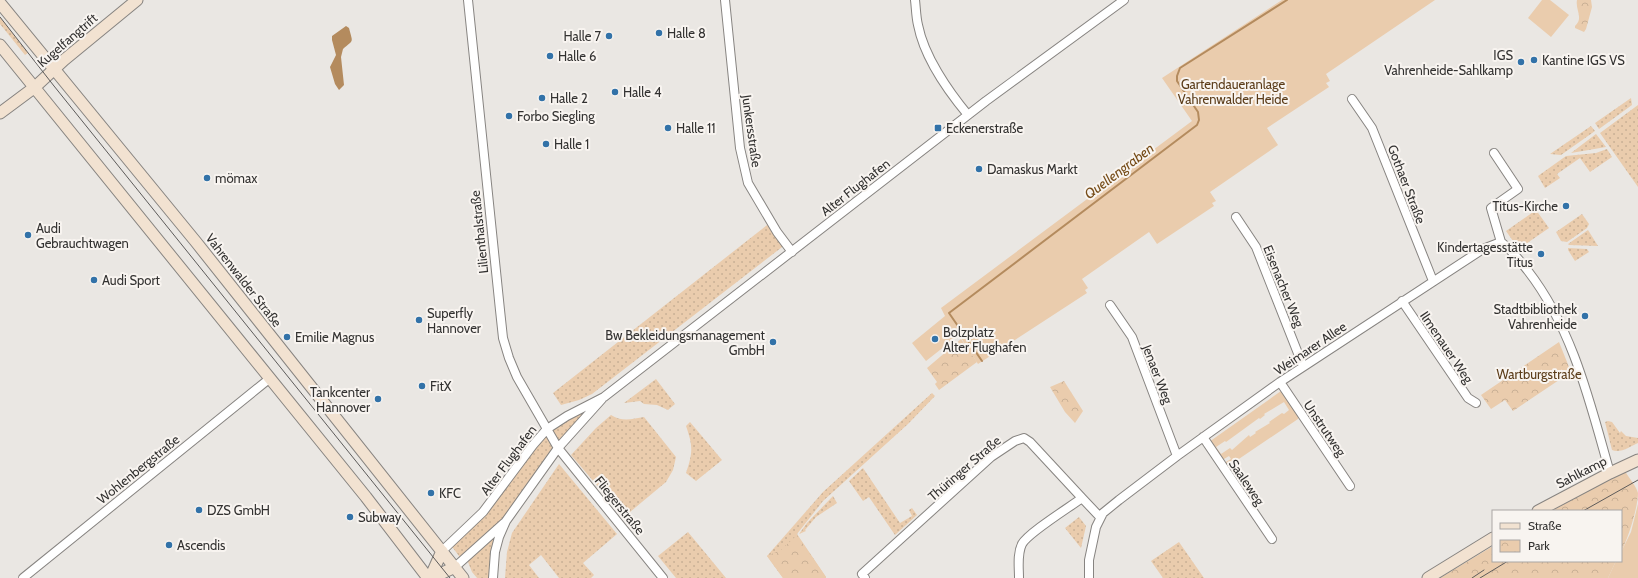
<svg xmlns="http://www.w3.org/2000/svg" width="1638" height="578" font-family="Cabin,sans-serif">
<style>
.grass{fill:url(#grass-dots)}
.park{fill:url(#park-crowns)}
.garden{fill:#eaccad;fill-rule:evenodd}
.water{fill:#b48b5e}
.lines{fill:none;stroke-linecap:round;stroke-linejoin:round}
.stream{stroke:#b48b5e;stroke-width:2}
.street-casing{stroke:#878481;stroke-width:10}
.secondary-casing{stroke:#878481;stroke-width:13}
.street{stroke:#fff;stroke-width:8}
.secondary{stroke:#f2e2d1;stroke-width:11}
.tram{stroke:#5d5b5a;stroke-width:1}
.poi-dot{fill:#3272a8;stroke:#f8f4f0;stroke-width:1.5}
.labels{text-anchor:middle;stroke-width:4;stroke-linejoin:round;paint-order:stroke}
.poi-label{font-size:13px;fill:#333231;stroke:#f8f4f0;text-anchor:start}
.street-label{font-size:13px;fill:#333231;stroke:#f8f4f0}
.park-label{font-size:13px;fill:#5b3c19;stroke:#f8f4f0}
.water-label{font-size:14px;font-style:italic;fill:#764c18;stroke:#f8f4f0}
</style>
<defs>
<pattern id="grass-dots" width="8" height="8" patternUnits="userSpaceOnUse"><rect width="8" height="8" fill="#eaccad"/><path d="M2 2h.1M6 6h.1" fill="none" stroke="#c9b095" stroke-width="1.8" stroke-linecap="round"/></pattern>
<pattern id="park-crowns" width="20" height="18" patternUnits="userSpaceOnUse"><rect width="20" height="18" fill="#eaccad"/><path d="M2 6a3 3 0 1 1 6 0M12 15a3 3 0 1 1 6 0" fill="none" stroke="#c9b095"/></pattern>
</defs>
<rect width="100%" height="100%" fill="#eae7e3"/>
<!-- grass -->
<path class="grass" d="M0,17L28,53L25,55L0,24Z
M1631,98L1632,105L1599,129L1595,123Z
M1638,105V187L1600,133Z
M1591,126L1595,131L1561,155L1550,154Z
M1596,134L1606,147L1571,153Z
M1607,149L1612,157L1590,172L1580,158L1557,174L1560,178L1545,188L1538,176L1566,156L1596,153Z
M1536,210L1549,228L1520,248L1513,241L1506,231Z
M1582,214L1589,224L1587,228L1567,242L1561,241L1556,232Z
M771,222L786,244L592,394L579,400L561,405L553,393Z
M1588,230L1598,246L1569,245L1568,244Z
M1568,248L1587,249L1589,252L1575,261L1568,250Z
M656,379L675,404L668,410L657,405L644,404L640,401L624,403Z
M932,393L935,396L908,424L823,501L797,534L826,577L783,578L767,556L823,492Z
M604,397L506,521L493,578H477L472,572L466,557L462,560L450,544L456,538L547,429Z
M611,415C621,422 633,419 644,417L676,457L673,470L666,482L624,517L571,455L596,428Z
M1608,421L1612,422L1620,433L1621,431L1626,436L1638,438V443C1631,446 1620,454 1612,450L1605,422Z
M690,422L722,460L696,481L686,473C693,452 693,446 686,426Z
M559,464L617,534L583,563L594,575L591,578H559L541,555L529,565L539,578H505L507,552L512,533Z
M863,468L900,523L912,516L909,510L912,508L917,515L895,535L869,497L863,501L849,481Z
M833,496L837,503L816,517L805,530L806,531L799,534L807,523Z
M1079,517L1086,526L1081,548L1065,528Z
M688,532L726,578H676L658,556Z
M1179,542L1204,578H1163L1151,561Z"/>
<!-- park -->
<path class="park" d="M1577,0H1591L1592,7L1586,29L1584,32L1575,28V26C1584,18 1575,10 1577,0Z
M961,339L977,362L939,390L935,384L937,382L927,368Z
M1559,342L1571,372L1513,411L1505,400L1491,409L1481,395Z
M1064,381L1083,411L1075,423L1065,412L1050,387Z
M1625,471C1629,478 1636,486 1638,493C1638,507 1628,539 1621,552V511H1551Z
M797,535L826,577V578H783L767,556L781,550Z
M1493,546V561H1616L1608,578H1440Z"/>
<!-- garden -->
<path class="garden" d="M1282,0H1435L1326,74L1330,81L1326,83L1329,87L1267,128L1278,145L1210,192L1216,201L1212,203L1214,206L1157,244L1149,232L1082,279L1088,288L1085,290L1087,293L978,364L959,335L926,361L912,343L945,316L941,308L1192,121L1162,78Z
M1542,0H1550L1569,15L1551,37L1528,18Z
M1281,391L1299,416L1298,419L1227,467L1224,463L1231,459L1229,456L1224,459H1221L1209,442ZM1284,402L1289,410L1284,414L1282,413L1269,422L1270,423L1255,432L1256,433L1250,437L1249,435L1232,450L1230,448L1221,454L1216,447L1225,441L1226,442L1259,418L1260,419L1265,415L1264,414Z
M1638,504V578H1608L1616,561H1621V552L1631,532Z"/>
<!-- water -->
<path class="water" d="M346,26L349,28C353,44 354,39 343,49L341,57L344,85L339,90L335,84L330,67L336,55L332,40V36Z"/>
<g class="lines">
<!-- stream -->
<path class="stream" d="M982,361L949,313L1197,125L1199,120L1198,112L1177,81V76L1180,68L1287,0"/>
<defs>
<path id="street" d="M468,0L500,310L503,338L509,358L517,377L558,448L663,578
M725,0L740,148L748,183L777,232L792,252
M915,0C916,8 916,17 918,25C924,56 948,91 968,115
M1352,99L1372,128L1433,281
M1494,153L1518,189L1491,208L1501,242
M1236,217L1256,247L1303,366
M1501,242C1512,250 1520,261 1528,271C1573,329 1590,403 1610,473
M1402,301L1468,398L1476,403
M1110,305L1132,337L1177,456
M1280,382L1350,486
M1203,437L1272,539
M1082,498L1100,517
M442,551L483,512L533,445L547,429L567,416L604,397L986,101L1124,0
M455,567L504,523
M23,578L269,379
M493,578L495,552L499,537L506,521L558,448L602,399
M865,578L862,574L991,457L1015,441L1024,438L1030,442L1082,498C1070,507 1028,533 1022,544C1017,554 1019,567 1019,578
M1089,578V560L1096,527L1103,513L1119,500L1177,456L1280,382L1483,249L1501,242"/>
<path id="secondary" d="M0,3L196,242L463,578
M0,45L366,497L428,578
M0,113L35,87L64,60L137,0
M1538,511L1610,473L1638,460
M430,578L442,551
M432,578L455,567
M1428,578L1493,538"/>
</defs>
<!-- street casing -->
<use href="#street" class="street-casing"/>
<!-- secondary casing -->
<use href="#secondary" class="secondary-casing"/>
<!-- street -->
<use href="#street" class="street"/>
<!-- secondary -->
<use href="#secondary" class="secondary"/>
<!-- tram -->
<path class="tram" d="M0,17L54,86L450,578
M1583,511L1638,480
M1472,578L1484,570
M1480,578L1508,561"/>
</g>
<!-- markers -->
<g class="poi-dot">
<circle cx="659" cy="33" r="4"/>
<circle cx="609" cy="36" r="4"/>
<circle cx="550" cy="56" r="4"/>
<circle cx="1534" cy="60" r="4"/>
<circle cx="1521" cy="62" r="4"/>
<circle cx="615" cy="92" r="4"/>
<circle cx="542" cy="98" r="4"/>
<circle cx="509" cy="116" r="4"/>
<circle cx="668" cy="128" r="4"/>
<rect x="934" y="124" width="8" height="8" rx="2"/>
<circle cx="546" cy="144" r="4"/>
<circle cx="979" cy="169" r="4"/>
<circle cx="207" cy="178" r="4"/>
<circle cx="1566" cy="206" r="4"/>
<circle cx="28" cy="235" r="4"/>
<circle cx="1541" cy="254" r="4"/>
<circle cx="94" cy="280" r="4"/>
<circle cx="1585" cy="316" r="4"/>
<circle cx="419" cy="320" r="4"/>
<circle cx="287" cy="337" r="4"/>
<circle cx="935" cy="339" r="4"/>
<circle cx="773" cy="342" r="4"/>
<circle cx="422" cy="386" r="4"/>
<circle cx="378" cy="399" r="4"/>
<circle cx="431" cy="493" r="4"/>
<circle cx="199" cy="510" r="4"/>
<circle cx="350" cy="517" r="4"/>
<circle cx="169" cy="545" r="4"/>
</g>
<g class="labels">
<!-- poi labels -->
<g class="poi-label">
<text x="667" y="38">Halle 8</text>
<text x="601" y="41" text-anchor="end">Halle 7</text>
<text x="1513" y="60" text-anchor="end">IGS<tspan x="1513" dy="15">Vahrenheide-Sahlkamp</tspan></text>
<text x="558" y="61">Halle 6</text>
<text x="1542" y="65">Kantine IGS VS</text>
<text x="623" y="97">Halle 4</text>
<text x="550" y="103">Halle 2</text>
<text x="517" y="121">Forbo Siegling</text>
<text x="676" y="133">Halle 11</text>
<text x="946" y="133">Eckenerstraße</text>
<text x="554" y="149">Halle 1</text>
<text x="987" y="174">Damaskus Markt</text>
<text x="215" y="183">mömax</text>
<text x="1558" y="211" text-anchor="end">Titus-Kirche</text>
<text x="36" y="233">Audi<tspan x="36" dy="15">Gebrauchtwagen</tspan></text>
<text x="1533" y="252" text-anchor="end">Kindertagesstätte<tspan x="1533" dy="15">Titus</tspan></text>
<text x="102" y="285">Audi Sport</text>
<text x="1577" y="314" text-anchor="end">Stadtbibliothek<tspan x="1577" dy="15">Vahrenheide</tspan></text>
<text x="427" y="318">Superfly<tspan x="427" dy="15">Hannover</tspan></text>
<text x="943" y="337">Bolzplatz<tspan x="943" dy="15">Alter Flughafen</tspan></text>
<text x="765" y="340" text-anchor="end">Bw Bekleidungsmanagement<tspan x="765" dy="15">GmbH</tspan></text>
<text x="295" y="342">Emilie Magnus</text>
<text x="430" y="391">FitX</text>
<text x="370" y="397" text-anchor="end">Tankcenter<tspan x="370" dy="15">Hannover</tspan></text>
<text x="439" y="498">KFC</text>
<text x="207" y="515">DZS GmbH</text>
<text x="358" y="522">Subway</text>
<text x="177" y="550">Ascendis</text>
</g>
<!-- street labels -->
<g class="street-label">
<text transform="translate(67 40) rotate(-41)" y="5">Kugelfangtrift</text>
<text transform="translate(752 131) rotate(82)" y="5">Junkersstraße</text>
<text transform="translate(1407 184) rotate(69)" y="5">Gothaer Straße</text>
<text transform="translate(855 187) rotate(-38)" y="5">Alter Flughafen</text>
<text transform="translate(479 232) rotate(-96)" y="5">Lilienthalstraße</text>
<text transform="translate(244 280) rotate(52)" y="5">Vahrenwalder Straße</text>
<text transform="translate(1284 286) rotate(68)" y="5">Eisenacher Weg</text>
<text transform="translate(1447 347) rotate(56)" y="5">Ilmenauer Weg</text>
<text transform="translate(1310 348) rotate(-34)" y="5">Weimarer Allee</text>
<text transform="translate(1158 374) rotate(69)" y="5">Jenaer Weg</text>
<text transform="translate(1325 428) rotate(56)" y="5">Unstrutweg</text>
<text transform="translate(508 460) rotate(-53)" y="5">Alter Flughafen</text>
<text transform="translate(964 468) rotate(-41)" y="5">Thüringer Straße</text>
<text transform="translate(138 469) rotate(-39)" y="5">Wohlenbergstraße</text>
<text transform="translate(1581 472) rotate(-27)" y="5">Sahlkamp</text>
<text transform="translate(1247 482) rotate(56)" y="5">Saaleweg</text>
<text transform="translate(620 505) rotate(51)" y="5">Fliegerstraße</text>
</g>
<!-- park labels -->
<g class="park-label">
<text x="1233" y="89">Gartendaueranlage<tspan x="1233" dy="15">Vahrenwalder Heide</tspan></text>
<text x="1539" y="379">Wartburgstraße</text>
</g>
<!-- water labels -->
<g class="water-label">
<text transform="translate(1119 171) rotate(-37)" y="5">Quellengraben</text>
</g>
</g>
<!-- legend -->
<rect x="1492" y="510" width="130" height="52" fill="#f8f4f0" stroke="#a9a6a4"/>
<rect x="1500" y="523" width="20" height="6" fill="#f2e2d1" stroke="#a9a6a4"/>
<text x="1528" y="530" font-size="12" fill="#333231">Straße</text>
<rect x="1500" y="540" width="20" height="12" fill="url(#park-crowns)" stroke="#a9a6a4"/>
<text x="1528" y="550" font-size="12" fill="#333231">Park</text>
</svg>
